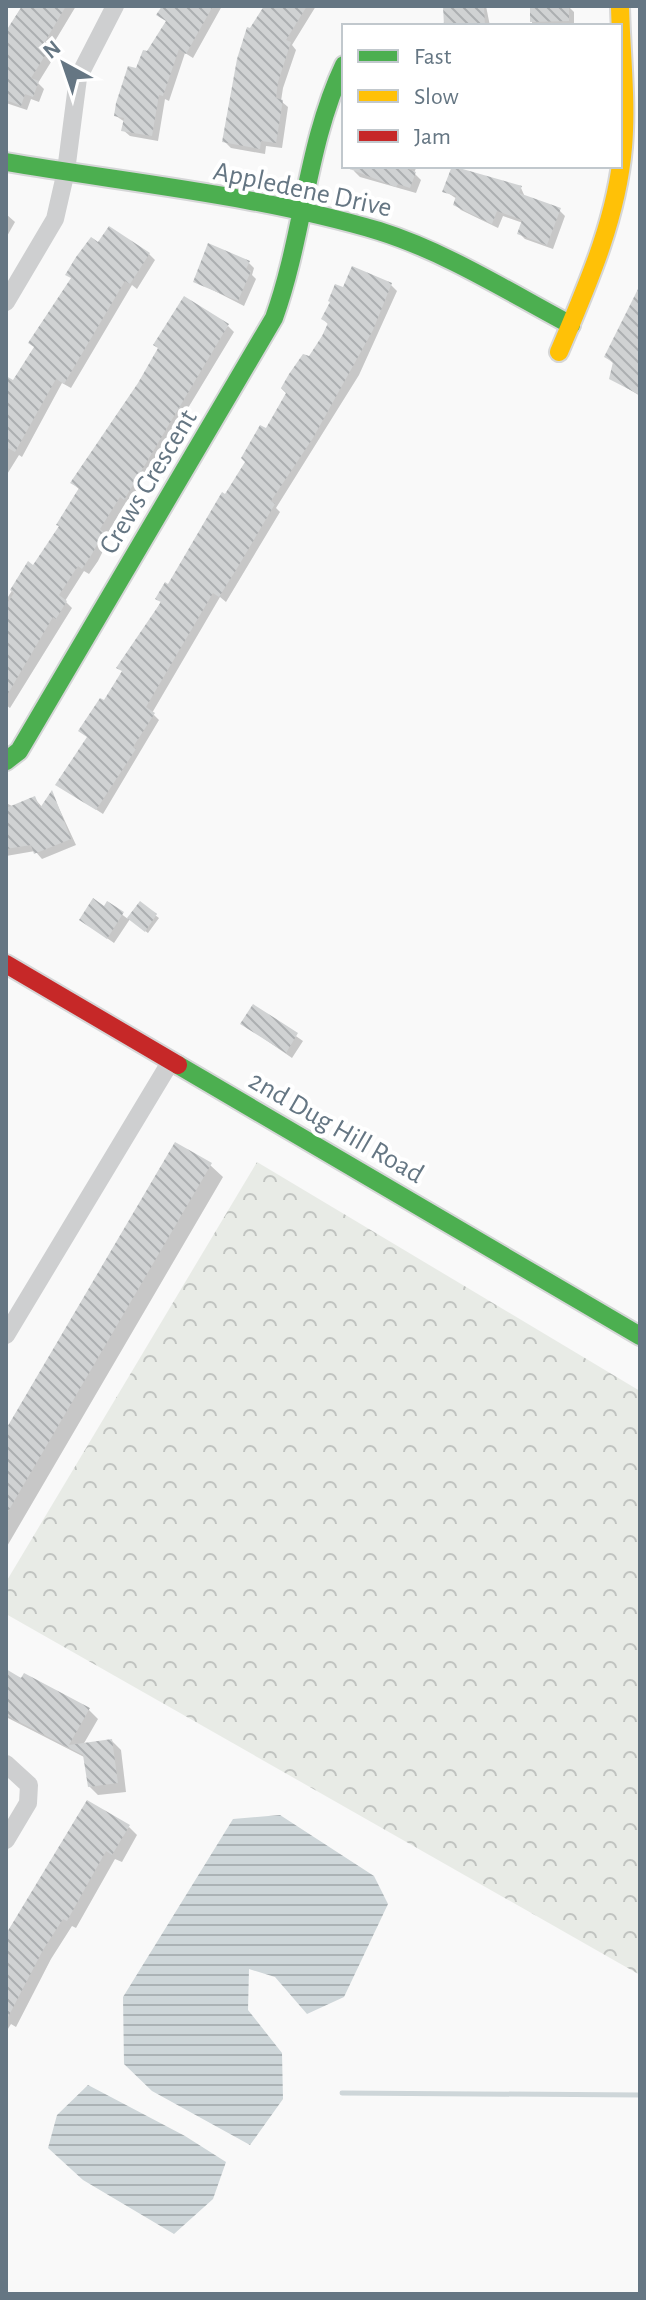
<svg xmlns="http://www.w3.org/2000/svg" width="646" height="2300" font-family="'Alegreya Sans',sans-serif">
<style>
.forest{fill:url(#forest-crowns)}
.water{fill:url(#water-rules)}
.shadow{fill:#0003}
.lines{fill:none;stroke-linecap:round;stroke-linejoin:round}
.stream{stroke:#ced6d9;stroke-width:5}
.building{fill:url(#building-back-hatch)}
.fast-casing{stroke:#d5d6d7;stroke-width:22}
.slow-casing{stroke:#d5d6d7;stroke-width:22}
.jam-casing{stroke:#d5d6d7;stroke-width:22}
.street{stroke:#cecfd0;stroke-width:18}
.fast{stroke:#4caf50;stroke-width:18}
.slow{stroke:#ffc107;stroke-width:18}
.jam{stroke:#c62828;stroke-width:18}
.labels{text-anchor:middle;stroke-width:8;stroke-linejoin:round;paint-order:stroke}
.street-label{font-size:28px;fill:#657683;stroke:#fff}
</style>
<defs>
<pattern id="forest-crowns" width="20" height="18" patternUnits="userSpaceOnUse" patternTransform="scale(2)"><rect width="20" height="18" fill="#e8ebe6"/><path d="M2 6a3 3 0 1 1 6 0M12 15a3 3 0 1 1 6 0" fill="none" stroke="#c0c3c0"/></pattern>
<pattern id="water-rules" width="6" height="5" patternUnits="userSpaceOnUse" patternTransform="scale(2)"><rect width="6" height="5" fill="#ced6d9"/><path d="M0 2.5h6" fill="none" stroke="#abb2b5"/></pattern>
<pattern id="building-back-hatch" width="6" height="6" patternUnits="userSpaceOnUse" patternTransform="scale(2)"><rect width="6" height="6" fill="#d0d2d3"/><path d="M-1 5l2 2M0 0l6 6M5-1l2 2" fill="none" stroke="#acafb1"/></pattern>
</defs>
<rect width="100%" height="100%" fill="#f9f9f9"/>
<!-- forest -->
<path class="forest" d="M257,1162L640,1391V1975L6,1614V1582Z"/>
<!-- water -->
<path class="water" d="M280,1815L374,1876L388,1904L344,1997L307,2014L275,1977L249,1969L248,2010L282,2053L283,2099L250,2145L152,2091L124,2064L123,1997L233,1819Z
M88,2085L185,2136L226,2162L213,2199L174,2234L83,2180L48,2148L57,2115Z"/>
<!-- shadow -->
<path class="shadow" d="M22,6H76L46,56L51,62L38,83L44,89L39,102L31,99L27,110L6,103V34Z
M165,6H222L193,58L185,53L169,101L165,99L158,141L130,136L123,130L125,122L116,116L137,71L168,22Z
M267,6H316L292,45L296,50L283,88L281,101L288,107L282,148L266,146L265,154L231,148L225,142Z
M445,6H486L490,26H446Z
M532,6H568L574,12V26H532Z
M356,166H417L414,173L421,180L416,193L360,177L354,171Z
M521,188L525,197L559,210L565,216L553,249L525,239L519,233L523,223L503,216L498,228L461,210L455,204L457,199L445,191Z
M6,214L15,222L6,238Z
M99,245L149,254L155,260L137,289L132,285L71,388L62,383L22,457L19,455L6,476V386L14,383Z
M248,262L254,268L252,275L256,279L244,306L195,281Z
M640,281V396L611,378L614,364L606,357L639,292Z
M391,285L397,291L359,375L276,508L280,512L226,602L220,597L152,713L159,720L103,814L57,784L89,738L169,586L310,358L329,325L323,319L344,289Z
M228,326L234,332L130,504L126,502L106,536L109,539L98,561L89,574L84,571L65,601L72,608L10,708L6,705V600L29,564L34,568L61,527L80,490L72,483Z
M52,793L76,845L42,859L35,851L6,856V803L14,807L35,799L43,808Z
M108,904L128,919L140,904L159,918L148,933L130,919L114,943L81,920Z
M254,1007L303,1041L292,1058L243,1024Z
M210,1165L223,1177L6,1548V1433Z
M6,1673L89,1710L98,1719L83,1745L112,1741L121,1750L126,1792L98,1795L89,1786L86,1758L6,1717Z
M129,1827L137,1835L122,1862L115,1859L76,1928L72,1926L51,1959L16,2027L11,2024L6,2032V1937Z"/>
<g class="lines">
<!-- stream -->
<path class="stream" d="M342,2093L640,2095"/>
</g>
<!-- building -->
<path class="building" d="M22,6H66L40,50L46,54L31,78L39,81L33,97L25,94L21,106L6,100V31Z
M162,6H213L186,54L179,49L163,96L159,95L152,136L121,131L124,118L114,116L116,103L128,66L136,68L143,50L147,51L166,21L156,15Z
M264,6H307L286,40L291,42L278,82L276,98L283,100L276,143L261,141L260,149L222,142L237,59L247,27L250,28Z
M443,6H484L485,26H444Z
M530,6H569V21L530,22Z
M342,166H400L416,172L410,188L398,184L396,187Z
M452,166L522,186L519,193L561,208L547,245L517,234L522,220L497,211L492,224L453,205L456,196L442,192Z
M109,226L150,253L130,284L125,281L64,384L56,379L15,452L6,447V376L13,380L34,347L28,343L71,278L65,275L76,257L91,237L98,242Z
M208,243L250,261L246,269L251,271L238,301L193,282Z
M352,266L392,283L373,330L313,438L271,501L275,504L236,570L219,597L213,593L146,707L155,713L133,747L136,749L96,810L55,785L87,737L78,731L100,698L104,700L122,671L116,668L161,602L155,599L165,582L168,584L222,492L225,494L245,462L241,458L260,425L266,428L286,393L281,388L289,374L303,354L309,356L322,336L328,323L321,319L330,302L328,301L335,284L343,287Z
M640,285V395L609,379L613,362L604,357Z
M184,296L229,324L124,500L120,497L100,529L104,532L92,554L82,569L78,566L59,595L67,601L56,619L53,617L6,697V605L14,593L10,590L28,561L33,565L59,526L56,525L79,488L70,483L138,383L158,348L153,345Z
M52,790L71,839L34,854L31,845L6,849V808L35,796L40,808Z
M93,898L104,906L107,901L124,912L107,939L79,920Z
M140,901L157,914L145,932L127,918Z
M253,1004L298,1033L286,1053L240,1024Z
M175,1142L212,1163L6,1515V1429Z
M6,1669L21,1678L24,1673L90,1708L69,1745L112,1739L118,1783L88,1787L83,1755L6,1715Z
M87,1800L130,1825L112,1855L106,1851L67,1921L63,1919L43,1950L6,2021V1934Z"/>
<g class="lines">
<defs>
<path id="fast" d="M6,162C130,183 258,195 379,231C446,252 509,292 571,325
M6,761L19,751L274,318C304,235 306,145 344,65
M178,1065L640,1336"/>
<path id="slow" d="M559,352C587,286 617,219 623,147C627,101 621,53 620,6"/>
<path id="jam" d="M6,964L178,1065"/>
</defs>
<!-- fast casing -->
<use href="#fast" class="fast-casing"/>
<!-- slow casing -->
<use href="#slow" class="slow-casing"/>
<!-- jam casing -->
<use href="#jam" class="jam-casing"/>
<!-- street -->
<path class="street" d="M6,302L55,219L66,171L78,78L115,6
M6,1335L171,1061
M6,1764L29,1785L28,1803L6,1840"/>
<!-- fast -->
<use href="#fast" class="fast"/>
<!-- slow -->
<use href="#slow" class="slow"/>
<!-- jam -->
<use href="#jam" class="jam"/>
</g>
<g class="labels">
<!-- street labels -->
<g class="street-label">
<text transform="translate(303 188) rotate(12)" y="10">Appledene Drive</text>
<text transform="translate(147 481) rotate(-59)" y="10">Crews Crescent</text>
<text transform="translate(337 1126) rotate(30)" y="10">2nd Dug Hill Road</text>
</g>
</g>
<!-- border -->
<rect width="646" height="2300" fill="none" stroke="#657683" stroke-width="16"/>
<!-- legend -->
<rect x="342" y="24" width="280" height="144" fill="#ffffff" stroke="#c1c8cd" stroke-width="2"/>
<rect x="358" y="50" width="40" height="12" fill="#4caf50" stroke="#c1c8cd" stroke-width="2"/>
<text x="414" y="64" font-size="24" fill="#657683">Fast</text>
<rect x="358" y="90" width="40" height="12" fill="#ffc107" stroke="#c1c8cd" stroke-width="2"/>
<text x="414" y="104" font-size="24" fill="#657683">Slow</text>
<rect x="358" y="130" width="40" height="12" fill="#c62828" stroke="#c1c8cd" stroke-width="2"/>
<text x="414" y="144" font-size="24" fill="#657683">Jam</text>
<!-- north arrow -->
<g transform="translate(64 64) rotate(320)" stroke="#ffffff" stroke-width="6" paint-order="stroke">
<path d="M0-6L14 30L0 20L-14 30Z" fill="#657683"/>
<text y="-12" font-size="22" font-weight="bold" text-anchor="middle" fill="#657683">N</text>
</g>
</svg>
